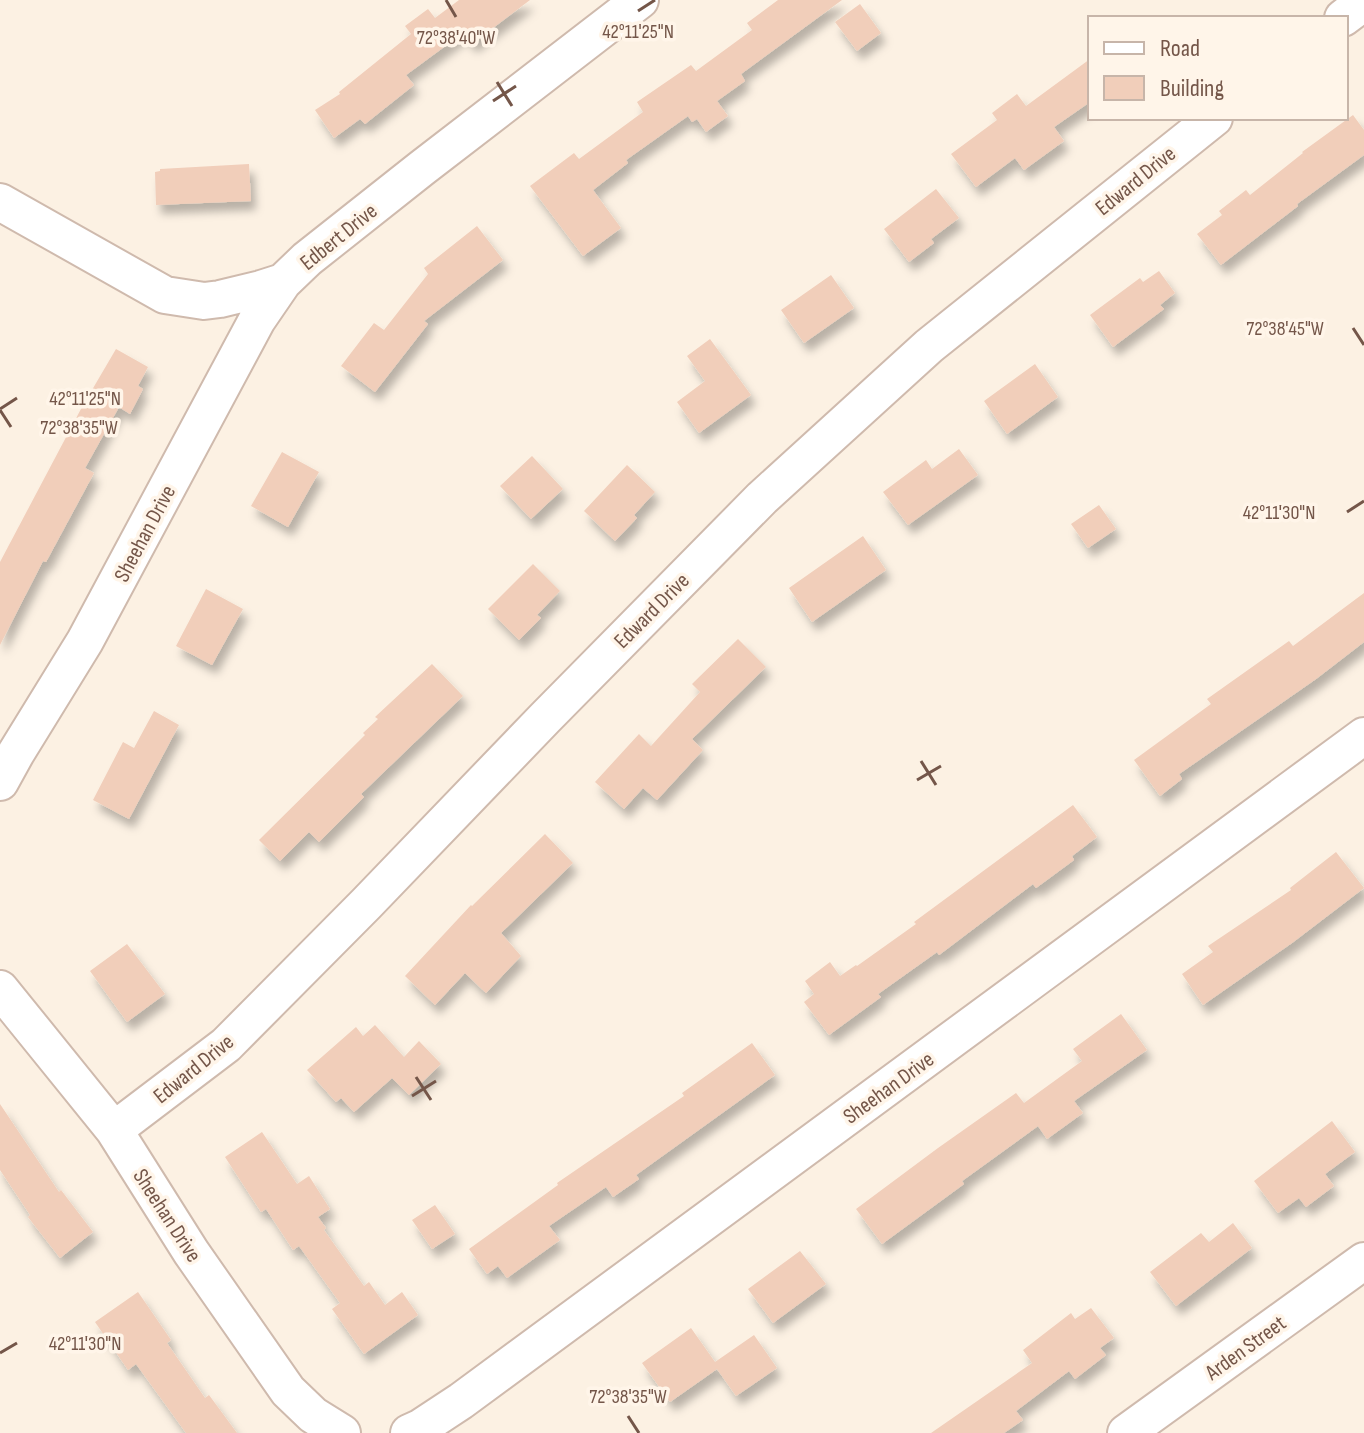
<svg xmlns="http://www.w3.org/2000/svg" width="1364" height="1433" font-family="'Sofia Sans Condensed',sans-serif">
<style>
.building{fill:#f1ceba;filter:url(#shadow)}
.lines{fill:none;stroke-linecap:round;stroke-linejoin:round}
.minor-casing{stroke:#cfbaad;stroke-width:40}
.minor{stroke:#fff;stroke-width:36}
.ticks{fill:none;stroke:#745649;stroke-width:3}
.labels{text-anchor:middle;stroke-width:7;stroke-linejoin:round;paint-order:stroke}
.street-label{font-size:22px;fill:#745649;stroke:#fff5e9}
.ticks-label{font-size:20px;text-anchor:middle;fill:#745649;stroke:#fff5e9;stroke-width:7;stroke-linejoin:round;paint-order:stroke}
</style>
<defs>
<filter id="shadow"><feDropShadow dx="5" dy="9" stdDeviation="4" flood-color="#0004"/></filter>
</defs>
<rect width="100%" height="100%" fill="#fcf1e3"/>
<!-- building -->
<path class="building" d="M459,0H530L472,44L463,33L406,75L414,85L365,124L360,119L334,138L315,110L340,94L339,92L411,34L405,26L428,9L435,18Z
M778,0H842L741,74L745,81L717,101L728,116L706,132L697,119L692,122L688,116L626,160L628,163L593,190L621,228L583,256L530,186L574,153L579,159L643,112L637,102L691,65L696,71L752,30L747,23Z
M860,4L881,33L857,51L835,22Z
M1090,59V102L1054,127L1064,141L1024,170L1015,158L976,187L951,154L997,120L992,113L1017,94L1026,106Z
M1353,115L1364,130V155L1297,204L1298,206L1221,265L1197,234L1222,215L1219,211L1246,190L1250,195L1303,153L1302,152Z
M249,164L251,201L156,205L155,172L160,171V169Z
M936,189L959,218L931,239L934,243L909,262L884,229Z
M477,226L503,260L424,321L428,324L375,392L341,366L374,323L384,330L428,274L424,268Z
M1159,271L1175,293L1160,305L1164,309L1113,347L1090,315L1140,278L1143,282Z
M831,275L854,308L804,343L781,310Z
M710,339L751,395L699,433L677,402L705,381L687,356Z
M116,349L148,367L138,386L143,389L130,414L119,407L85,468L94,473L46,562L43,561L0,645V562L82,407Z
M1035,364L1058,397L1007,434L984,401Z
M959,449L978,475L908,525L883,492L926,460L932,469Z
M282,452L319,472L288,527L251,506Z
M532,456L563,489L531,519L500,486Z
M627,465L655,492L634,515L637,518L615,541L584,511Z
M1099,505L1116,529L1088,548L1071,524Z
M863,536L886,570L812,622L789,588Z
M533,564L560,591L537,615L541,618L519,640L488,609Z
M206,589L243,609L212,665L176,646Z
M1364,593V642L1316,679L1179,774L1182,779L1160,796L1134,760L1211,704L1207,699L1289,641L1293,646Z
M738,639L766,667L692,739L703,750L657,800L643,788L624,809L595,782L639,734L651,746L700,692L692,684Z
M432,664L463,696L361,794L364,797L319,842L309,832L280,861L259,840L365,735L363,733L378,719L375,717Z
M154,711L179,725L129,819L93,800L123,742L134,748Z
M1073,805L1097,837L1072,856L1074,860L1036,888L1033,884L939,955L937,952L878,994L881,997L829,1035L804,1002L814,994L805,981L830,962L840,976L856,965L857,966L916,924L914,922Z
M545,834L573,863L501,933L521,956L486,993L465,973L435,1005L405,976L471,905L472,906Z
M1336,852L1364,888L1292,943L1203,1005L1182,974L1213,952L1208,946L1291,890L1290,888Z
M127,944L165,994L127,1022L90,971Z
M1121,1014L1147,1050L1074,1101L1083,1113L1047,1139L1038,1126L962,1181L964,1184L882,1244L856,1209L938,1148L1016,1093L1024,1103L1082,1061L1073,1049Z
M375,1025L404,1057L419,1041L441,1064L409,1095L392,1078L354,1112L341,1098L336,1102L307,1070L356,1027L363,1036Z
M752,1043L775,1075L636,1175L639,1179L613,1197L606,1187L549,1226L560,1240L507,1278L498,1266L487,1274L469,1249L558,1185L557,1183L684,1096L682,1093Z
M0,1104L59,1192L61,1190L93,1232L60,1258L28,1217L30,1215L0,1170Z
M1332,1121L1355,1152L1325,1174L1334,1186L1306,1207L1299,1198L1278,1213L1254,1181Z
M262,1132L297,1184L309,1176L330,1209L318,1217L326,1228L324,1230L364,1286L369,1282L385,1305L402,1292L418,1315L364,1354L332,1309L340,1303L299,1246L293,1250L266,1209L261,1212L225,1157Z
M435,1205L455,1234L432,1249L412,1220Z
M1233,1223L1252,1248L1176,1306L1150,1272L1201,1233L1209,1242Z
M800,1251L826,1284L773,1323L748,1289Z
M138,1292L171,1340L167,1343L205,1398L209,1395L237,1433H186L136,1364L128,1370L95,1322Z
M1091,1308L1114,1338L1100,1348L1106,1355L1075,1379L1069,1371L1016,1411L1023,1420L1004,1433H931L1032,1363L1023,1350L1071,1313L1075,1319Z
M691,1328L715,1362L754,1335L777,1368L736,1396L717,1369L670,1402L642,1363Z"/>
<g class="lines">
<defs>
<path id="minor" d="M1343,18L1364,2
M0,202L165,295L204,301L220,299L261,289L283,282L307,259L422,168L640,0
M0,782L16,753L85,641L257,320L283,282
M0,989L114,1130L191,1252L288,1391L313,1415L342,1433
M114,1130L226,1045L366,904L545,718L762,498L929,346L1214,118
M409,1433L420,1428L461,1401L1364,736
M1126,1433L1364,1261"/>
</defs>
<!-- minor casing -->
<use href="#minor" class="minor-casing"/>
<!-- minor -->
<use href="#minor" class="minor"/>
</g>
<!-- ticks -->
<path class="ticks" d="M446,0L456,17M638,11L655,0M497,82L512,106M493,101L516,86M1353,328L1364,345M0,409L17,398M0,410L11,427M1347,512L1364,501M921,761L936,785M917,780L941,766M416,1077L431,1100M412,1096L436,1081M0,1353L17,1343M628,1416L639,1433"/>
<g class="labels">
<!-- street labels -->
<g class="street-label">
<text transform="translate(1135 180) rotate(-39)" y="8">Edward Drive</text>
<text transform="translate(338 236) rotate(-39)" y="8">Edbert Drive</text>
<text transform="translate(144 533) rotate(-62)" y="8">Sheehan Drive</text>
<text transform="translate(651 610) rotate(-45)" y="8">Edward Drive</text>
<text transform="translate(193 1068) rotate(-39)" y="8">Edward Drive</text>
<text transform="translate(888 1087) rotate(-36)" y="8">Sheehan Drive</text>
<text transform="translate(168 1215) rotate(57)" y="8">Sheehan Drive</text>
<text transform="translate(1245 1347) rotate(-36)" y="8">Arden Street</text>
</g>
</g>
<g class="ticks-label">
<text x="638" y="38">42°11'25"N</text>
<text x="456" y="44">72°38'40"W</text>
<text x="1285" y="335">72°38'45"W</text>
<text x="85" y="405">42°11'25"N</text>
<text x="79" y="434">72°38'35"W</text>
<text x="1279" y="519">42°11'30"N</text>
<text x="85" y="1350">42°11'30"N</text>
<text x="628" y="1403">72°38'35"W</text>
</g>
<!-- legend -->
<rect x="1088" y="16" width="260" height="104" fill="#fff5e9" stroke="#c7b5a9" stroke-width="2"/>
<rect x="1104" y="42" width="40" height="12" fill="#ffffff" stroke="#c7b5a9" stroke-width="2"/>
<text x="1160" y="56" font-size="24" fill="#745649">Road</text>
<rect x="1104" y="76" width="40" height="24" fill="#f1ceba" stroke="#c7b5a9" stroke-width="2"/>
<text x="1160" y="96" font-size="24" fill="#745649">Building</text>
</svg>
